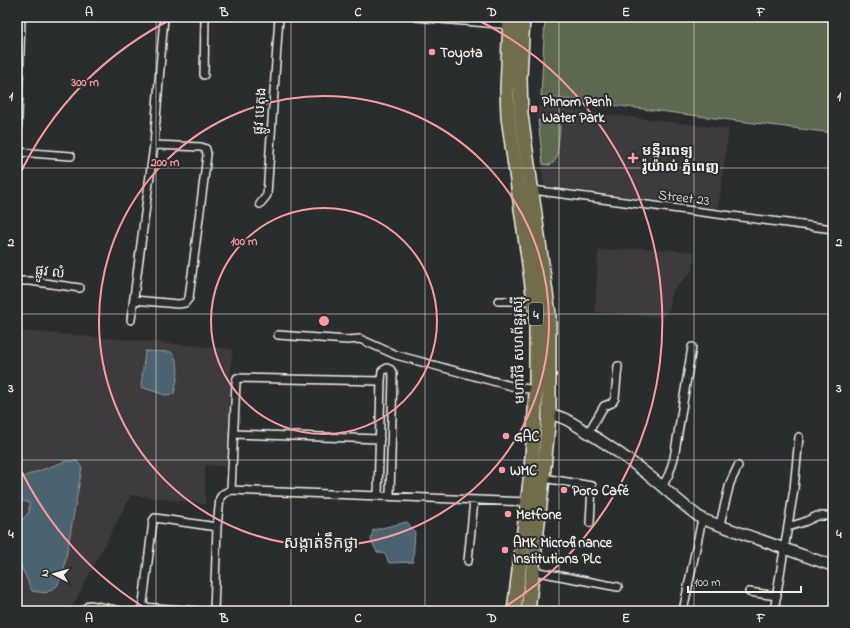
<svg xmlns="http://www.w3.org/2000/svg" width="850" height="628" font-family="'Indie Flower','Noto Sans Khmer',sans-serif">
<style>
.built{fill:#3d3a3c}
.green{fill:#5c674f;stroke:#a8ac9c}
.water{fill:#4b626f;stroke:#8f9b9f}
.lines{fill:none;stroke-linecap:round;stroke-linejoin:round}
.street-casing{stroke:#f4f1e8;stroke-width:10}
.secondary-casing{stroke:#f4f1e8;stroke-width:13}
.highway-casing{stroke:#f4f1e8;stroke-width:16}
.street{stroke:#2a2d2e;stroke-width:7}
.secondary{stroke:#2a2d2e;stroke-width:10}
.highway{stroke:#716c4b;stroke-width:13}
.grid{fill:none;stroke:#f4f1e8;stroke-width:1;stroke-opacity:0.55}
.ring{fill:none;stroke:#ff9aa2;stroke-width:2}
.poi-dot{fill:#ff9aa2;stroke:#2a2d2e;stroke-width:1.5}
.labels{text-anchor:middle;stroke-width:4;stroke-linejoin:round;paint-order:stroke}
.shield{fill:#2a2d2e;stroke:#b7b6b0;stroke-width:1}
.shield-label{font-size:13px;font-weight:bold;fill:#f4f1e8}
.poi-label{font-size:14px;font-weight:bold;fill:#f4f1e8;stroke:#2a2d2e;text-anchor:start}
.street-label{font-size:14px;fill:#f4f1e8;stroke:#2a2d2e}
.quarter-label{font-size:16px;fill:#f4f1e8;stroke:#2a2d2e}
.centre{fill:#ff9aa2;stroke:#2a2d2e;stroke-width:2}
.ring-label{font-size:12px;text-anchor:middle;font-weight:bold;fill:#ff9aa2;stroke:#2a2d2e;stroke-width:4;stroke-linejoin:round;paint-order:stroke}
.neatline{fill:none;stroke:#f4f1e8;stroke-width:1.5}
.grid-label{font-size:13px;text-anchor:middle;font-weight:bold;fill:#f4f1e8}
</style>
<rect width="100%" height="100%" fill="#2a2d2e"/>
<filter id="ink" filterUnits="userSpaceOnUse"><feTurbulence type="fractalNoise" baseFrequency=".025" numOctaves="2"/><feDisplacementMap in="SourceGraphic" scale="8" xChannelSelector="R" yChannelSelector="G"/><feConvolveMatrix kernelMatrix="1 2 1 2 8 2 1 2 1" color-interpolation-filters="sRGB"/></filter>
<g filter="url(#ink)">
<!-- built -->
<path class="built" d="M538,106L729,129L718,208L544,186L537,118Z
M642,248L695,252L692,271L671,293L670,308L663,317L595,312L598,251Z
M17,332H38L232,349L226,467L205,465V504L131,495L70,611H17Z"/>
<!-- green -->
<path class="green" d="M545,17H833V133L541,96Z
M538,120L559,123L560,127L557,157L553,163L549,165L543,164Z"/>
<!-- water -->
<path class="water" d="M145,351L171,352C182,364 177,379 174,394L165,395L141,387Z
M66,461H77L82,468L63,574L57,586L46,593L32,591L17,557V529L22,520L29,512V503L21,500L17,501V479Z
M407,522L415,532L413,562L389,563L385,554L377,552L371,540L373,530Z"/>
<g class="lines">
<defs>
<path id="street" d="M416,17L511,25
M204,75L205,17
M17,147L21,17
M17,152L71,156
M532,190L833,229
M260,204L267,195L279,17
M17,281H30L80,288
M134,300L178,304L185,303L189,298L207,155L206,149L201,147L154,145
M498,301H535
M131,320L154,145L164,17
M278,335L347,340L360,339L396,355L515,387L536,390
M588,433L604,406L612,403L615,398L618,366
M234,434L380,439
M543,478L592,486L590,523
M662,487L669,474L674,458L692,347
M231,490L236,381L237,378L381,381
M378,496L381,381L382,371L387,368L391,370L393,374L390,496
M720,524L730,483L738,466
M788,527L804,522L817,516H833
M468,561L474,500
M533,571L618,587
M749,592L777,596
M142,607L196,611
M86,611L87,607L90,605L120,611
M142,611L153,521L155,518L217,527
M214,611L217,527L220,498L223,494L231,490L529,502
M683,611L702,519
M774,611L794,489L799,437"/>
<path id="secondary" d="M549,415C563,415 575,425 587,432C610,446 631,461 652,478C669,492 684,506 702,519L833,566"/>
<path id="highway" d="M510,17L507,90L508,117L536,314V390L534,430L530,481L514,611
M523,17L520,78L521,115L549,314V415L543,478L528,611"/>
</defs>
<!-- street casing -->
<use href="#street" class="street-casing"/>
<!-- secondary casing -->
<use href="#secondary" class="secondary-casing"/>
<!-- highway casing -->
<use href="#highway" class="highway-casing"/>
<!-- street -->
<use href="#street" class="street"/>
<!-- secondary -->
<use href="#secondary" class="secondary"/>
<!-- highway -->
<use href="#highway" class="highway"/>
</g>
</g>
<!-- grid -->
<path class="grid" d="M156,17V611M291,17V611M425,17V611M559,17V611M694,17V611M17,168H833M17,314H833M17,460H833"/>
<!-- distance rings -->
<g class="ring">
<circle cx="324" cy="321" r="113"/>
<circle cx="324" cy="321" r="225"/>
<path d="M150 611A338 338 0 0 1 18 464M18 178A338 338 0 0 1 176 17M472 17A338 338 0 0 1 498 611"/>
</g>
<!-- markers -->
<g class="poi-dot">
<circle cx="432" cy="52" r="4"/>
<rect x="530" y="105" width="8" height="8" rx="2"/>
<path d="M631 152h4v4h4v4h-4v4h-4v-4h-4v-4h4z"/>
<circle cx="506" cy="436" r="4"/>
<circle cx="502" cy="470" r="4"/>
<circle cx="564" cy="490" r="4"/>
<circle cx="508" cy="514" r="4"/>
<circle cx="505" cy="550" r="4"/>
</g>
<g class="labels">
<!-- shield labels -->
<rect class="shield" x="529" y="303" width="14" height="22" rx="3"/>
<g class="shield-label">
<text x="536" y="319">4</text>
</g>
<!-- poi labels -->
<g class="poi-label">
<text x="440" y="57">Toyota</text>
<text x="542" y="106">Phnom Penh<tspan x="542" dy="16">Water Park</tspan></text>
<text x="642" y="155">មន្ទីរពេទ្យ<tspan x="642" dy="16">រ៉ូយ៉ាល់ ភ្នំពេញ</tspan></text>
<text x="514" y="441">GAC</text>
<text x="510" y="475">WMC</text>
<text x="572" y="495">Poro Café</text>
<text x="516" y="519">Metfone</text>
<text x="513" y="547">AMK Microfinance<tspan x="513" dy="16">Institutions PLc</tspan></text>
</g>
<!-- street labels -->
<g class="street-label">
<text transform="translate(259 111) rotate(-86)" y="5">ផ្លូវ បេតុង</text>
<text transform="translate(684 197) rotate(7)" y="5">Street 23</text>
<text transform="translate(50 271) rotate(7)" y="5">ផ្លូវ លំ</text>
<text transform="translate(518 350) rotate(-91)" y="5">មហាវិថី សហព័ន្ធរុស្ស៊ី</text>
</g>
<!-- quarter labels -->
<g class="quarter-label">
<text x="321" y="548">សង្កាត់ទឹកថ្លា</text>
</g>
</g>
<circle cx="324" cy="321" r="6" class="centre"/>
<g class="ring-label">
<text x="85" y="86">300 m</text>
<text x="165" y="166">200 m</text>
<text x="244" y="245">100 m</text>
</g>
<!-- margin -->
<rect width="850" height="628" fill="none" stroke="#2a2d2e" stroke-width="44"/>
<!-- north arrow -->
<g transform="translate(54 574) rotate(276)" stroke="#2a2d2e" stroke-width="3" paint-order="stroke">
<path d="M0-3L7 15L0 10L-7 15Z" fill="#f4f1e8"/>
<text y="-6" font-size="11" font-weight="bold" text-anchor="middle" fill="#f4f1e8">N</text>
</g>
<!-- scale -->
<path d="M688 586v6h113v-6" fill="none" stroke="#f4f1e8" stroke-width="2"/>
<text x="694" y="586" font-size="12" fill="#f4f1e8" stroke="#2a2d2e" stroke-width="3" paint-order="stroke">100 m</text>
<rect x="22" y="22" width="806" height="584" class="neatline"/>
<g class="grid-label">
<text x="89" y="16">A</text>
<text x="224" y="16">B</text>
<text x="358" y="16">C</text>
<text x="492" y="16">D</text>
<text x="626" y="16">E</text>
<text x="761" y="16">F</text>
<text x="11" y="100">1</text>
<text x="839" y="100">1</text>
<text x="11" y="246">2</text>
<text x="839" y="246">2</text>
<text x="11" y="392">3</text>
<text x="839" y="392">3</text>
<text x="11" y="538">4</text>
<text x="839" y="538">4</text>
<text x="89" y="622">A</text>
<text x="224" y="622">B</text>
<text x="358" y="622">C</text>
<text x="492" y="622">D</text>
<text x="626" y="622">E</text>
<text x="761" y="622">F</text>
</g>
</svg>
